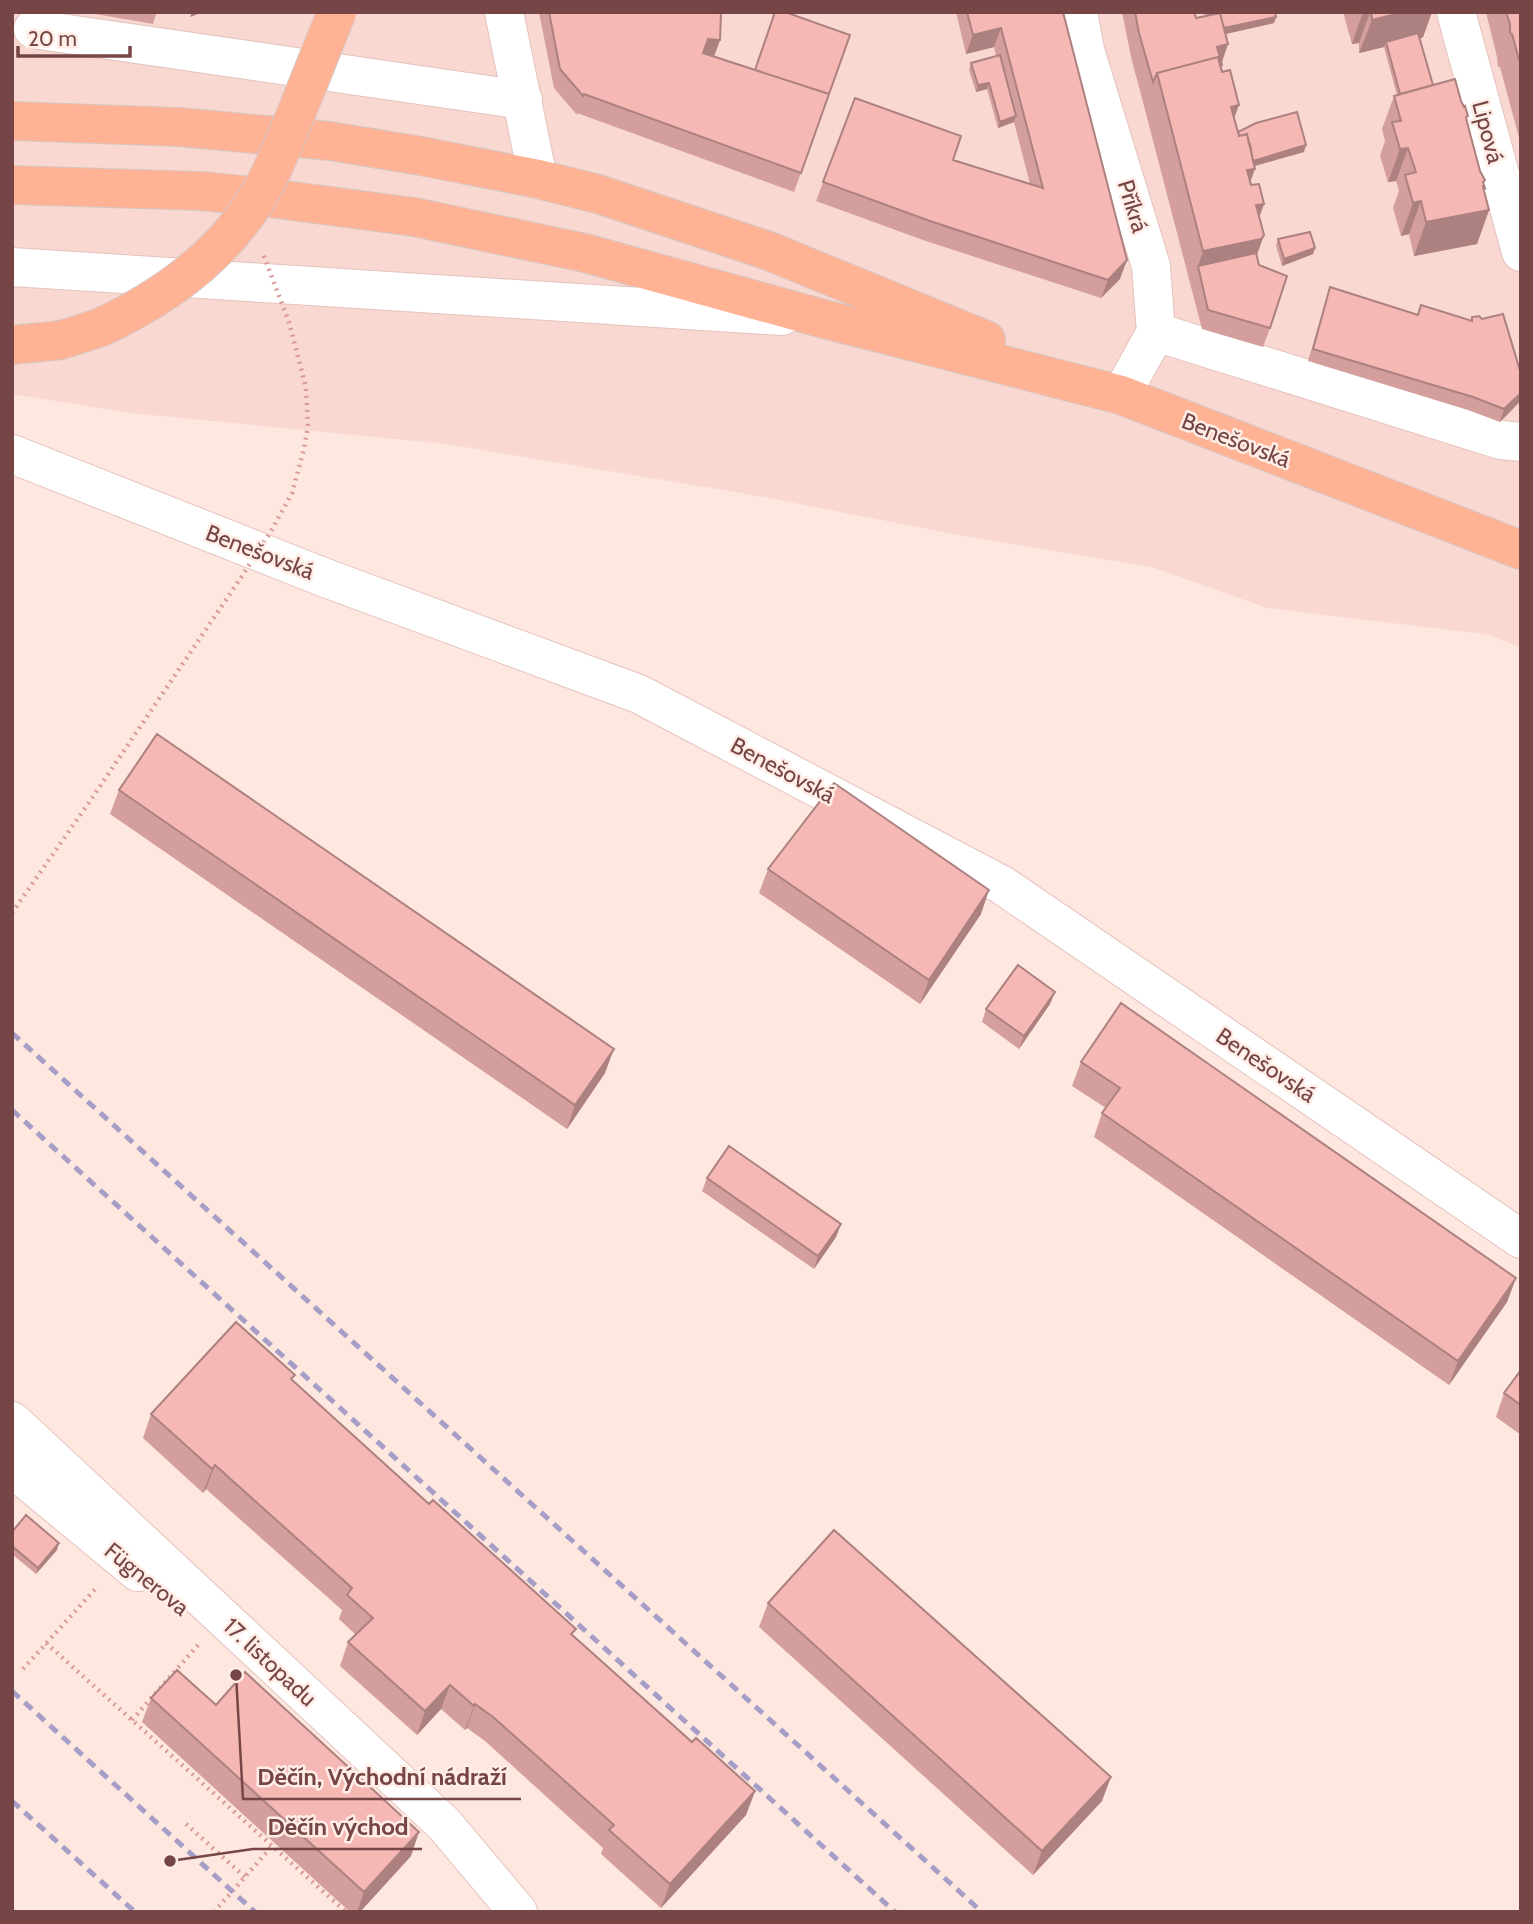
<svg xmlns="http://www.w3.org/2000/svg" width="1533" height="1924" font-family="Cabin,sans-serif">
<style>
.residential{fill:#f8d8d0}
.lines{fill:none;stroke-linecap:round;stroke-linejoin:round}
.minor-casing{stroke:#e4c2bd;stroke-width:40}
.major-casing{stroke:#d6c8c7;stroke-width:40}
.path{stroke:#d99b98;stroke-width:4.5;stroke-dasharray:2 5;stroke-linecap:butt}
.minor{stroke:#fff;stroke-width:38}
.major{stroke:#ffb294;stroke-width:38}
.rail{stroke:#a69ec7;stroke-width:5;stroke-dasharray:10 7;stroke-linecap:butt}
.major-bridge-casing{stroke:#d6c8c7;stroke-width:40;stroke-linecap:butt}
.path-bridge{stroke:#d99b98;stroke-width:4.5;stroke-dasharray:2 5;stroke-linecap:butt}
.major-bridge{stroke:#ffb294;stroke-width:38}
.wall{fill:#d39e9c}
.shaded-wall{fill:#ac817f}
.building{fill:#f5b8b5;stroke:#ac817f;stroke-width:2}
.labels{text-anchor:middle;stroke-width:5;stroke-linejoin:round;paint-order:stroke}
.street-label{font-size:23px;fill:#754645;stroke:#ffede6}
.leader{fill:none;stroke:#754645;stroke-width:2.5}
.callout-dot{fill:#754645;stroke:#ffede6;stroke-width:2.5}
.callout-label{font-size:24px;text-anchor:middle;font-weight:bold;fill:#754645;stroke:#ffede6;stroke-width:5;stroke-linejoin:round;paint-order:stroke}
</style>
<rect width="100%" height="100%" fill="#fee7df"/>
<!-- residential -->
<path class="residential" d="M12,12H1521V648L1491,635L1267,608L1152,567L975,538L742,493L447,444L130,413L12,394Z"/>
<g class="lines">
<defs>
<path id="minor" d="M504,12L538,179
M1078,12L1085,50L1151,266L1156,332L1121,395
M1456,12L1521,252
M33,29L523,100
M12,267L782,316
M1156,332L1501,440L1521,442
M12,454L323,577L639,694L1002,885L1521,1239
M12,1421L444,1824L518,1912
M12,1468L138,1572"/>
<path id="major" d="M12,121L179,127L330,141L421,156L538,179L598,194L769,251L986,340
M12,185L201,191L262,197L414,217L585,253L824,319L1121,395L1521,550
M12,345L61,340L99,328"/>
</defs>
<!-- minor casing -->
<use href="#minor" class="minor-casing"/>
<!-- major casing -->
<use href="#major" class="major-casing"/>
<!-- path -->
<path class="path" d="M46,1643L346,1912
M23,1669L98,1586
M132,1720L198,1645
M186,1824L245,1877
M214,1912L272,1846"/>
<!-- minor -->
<use href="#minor" class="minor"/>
<!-- major -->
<use href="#major" class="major"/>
<!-- rail -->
<path class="rail" d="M12,1033L982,1912
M12,1110L895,1912
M12,1691L255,1912
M12,1801L135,1912"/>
<defs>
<path id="major-bridge" d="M99,328C158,301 210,265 248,212C268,184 280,152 293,121C308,85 322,48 337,12"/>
</defs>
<!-- major-bridge casing -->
<use href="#major-bridge" class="major-bridge-casing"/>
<!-- path-bridge -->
<path class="path-bridge" d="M12,913L90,801L240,579L270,533L292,493L304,449L308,426L306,388L289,322L263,254"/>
<!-- major-bridge -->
<use href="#major-bridge" class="major-bridge"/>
</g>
<!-- wall -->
<path class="wall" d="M84,12H162L156,14L153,24Z
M539,12H719L720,40L714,56L829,94L794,192L577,113V115L554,88Z
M956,12H1063L1120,279L1101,298L923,240L816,201L855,98L953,160L1030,184L1014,122L998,128L987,89L976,92L969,70L971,63L996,56L994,47L966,54Z
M1122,12H1194L1196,18L1205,16L1204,12H1275L1276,17L1274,23L1226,34L1228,44L1221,63V67L1238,132L1304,152L1255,166L1250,182L1251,185L1264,204L1259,218L1264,235L1256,255L1270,328L1263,347L1202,329L1144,106L1131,57Z
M1343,12H1432L1423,37L1420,39L1433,85L1461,101L1485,188L1484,190L1489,210L1477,244L1414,256L1409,234L1401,236L1393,208L1399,191L1396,181L1388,182L1380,156L1385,141L1382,129L1394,96L1397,95L1384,47L1359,53V43L1352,44Z
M1486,12H1521V145L1500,67H1498L1497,57Z
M1278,239L1315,248L1313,254L1282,266L1276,246Z
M1330,287L1417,315L1471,320L1472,317L1521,374V401L1500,422L1468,410L1308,361Z
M119,790L605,1073L567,1129L110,814Z
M768,869L981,914L920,1004L759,893Z
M1050,1004L1019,1049L982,1022L986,1009Z
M1081,1062L1516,1278L1507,1302L1449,1385L1094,1137L1102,1113L1106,1108L1072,1086Z
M707,1178L841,1224L836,1237L814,1269L702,1191Z
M1521,1370V1435L1496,1417L1504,1393Z
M292,1381L692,1742L755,1791L746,1815L661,1908L601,1854L603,1848L485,1741L467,1728L465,1730L441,1709L417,1735L340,1666L348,1642L356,1635L339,1619L342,1610L206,1489L203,1493L143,1438L151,1414Z
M12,1532L57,1550L36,1574L12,1554Z
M768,1603L1102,1801L1033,1875L759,1627Z
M151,1698L216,1705L411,1856L360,1912H350L142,1722Z"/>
<!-- shaded-wall -->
<path class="shaded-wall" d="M192,12H203L190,17Z
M1363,12H1370L1359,43L1352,44Z
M1404,12H1432L1423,37L1419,39L1386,42L1384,47L1359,53L1372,20Z
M1276,17L1274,23L1212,37L1214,30Z
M1001,28L994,47L966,54L973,35Z
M708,39L720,40L713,59L701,58Z
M1228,44L1221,65H1222L1213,89L1217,47Z
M989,83L987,89L976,92L978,85Z
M1239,105L1227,138L1231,107Z
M1016,116L1014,122L998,128L1000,122Z
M1306,145L1304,152L1250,167L1253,161Z
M1408,148L1396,181L1388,182L1400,149Z
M1255,169L1243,202L1247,170Z
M1485,180L1473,214L1489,210L1477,244L1414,256L1426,222Z
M1421,201L1409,234L1401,236L1413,203Z
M1264,204L1252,237L1256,205Z
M1264,235L1252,269L1198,266L1203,251Z
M1315,248L1313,254L1282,266L1284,259Z
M1127,260L1120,279L1101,298L1108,280Z
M1521,393L1520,401L1500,422L1504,409Z
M989,890L981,914L920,1004L929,980Z
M1055,992L1050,1004L1019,1049L1024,1036Z
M614,1049L605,1073L567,1129L575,1105Z
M841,1224L836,1237L814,1269L818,1256Z
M1516,1278L1507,1302L1449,1385L1458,1361Z
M215,1465L206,1489L203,1493L212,1469Z
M59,1543L57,1550L36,1574L38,1568Z
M450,1685L441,1709L417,1735L425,1711Z
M475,1704L467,1728L465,1730L474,1706Z
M1111,1777L1102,1801L1033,1875L1042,1851Z
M755,1791L746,1815L661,1908L670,1884Z
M419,1832L411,1856L360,1912H357L364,1892Z"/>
<!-- building -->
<path class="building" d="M549,12H719L721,14L720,40L708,39L703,53L829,94L801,173L584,94L583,96L560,69Z
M775,12H785L850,35L829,94L755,70Z
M967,12H1063L1127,260L1108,280L930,221L823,182L855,98L961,136L953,160L1043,188L1001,28L973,35Z
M1135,12H1194L1196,18L1220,13L1228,44L1217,47L1222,65H1220L1218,57L1157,73L1153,82L1139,33Z
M1208,12H1275L1276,17L1224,28L1220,13L1209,15Z
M1371,12H1404L1372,20Z
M1506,12H1521V67L1512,34L1510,33V24Z
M1418,33L1433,85L1400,94L1386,42Z
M1000,55L1016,116L1000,122L989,83L978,85L971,63Z
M1218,57L1222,72L1230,70L1239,105L1231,107L1239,136L1247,134L1255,169L1247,170L1251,185L1259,184L1264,204L1256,205L1264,235L1261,239L1203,251L1157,73Z
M1455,79L1461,101L1464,107L1465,106L1468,116L1466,117L1467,122L1480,171L1485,180L1483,182L1485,188L1483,187L1489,210L1426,222L1421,201L1413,203L1405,175L1416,172L1408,148L1400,149L1392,122L1401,121L1394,96Z
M1297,112L1306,145L1253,161L1250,144H1249L1247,134L1239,136L1238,132L1256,123Z
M1310,232L1315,248L1284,259L1278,239Z
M1256,253L1259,265L1287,276L1270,328L1208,310L1198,266Z
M1330,287L1418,315L1421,305L1472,321V317L1479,316L1482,319L1503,314L1521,374V393L1504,409L1473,397L1313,349Z
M157,734L614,1049L575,1105L119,790Z
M834,783L989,890L929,980L768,869Z
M1018,965L1055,992L1024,1036L986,1009Z
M1121,1003L1516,1278L1458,1361L1102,1113L1120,1088L1081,1062Z
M729,1146L841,1224L818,1256L707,1178Z
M236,1322L295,1375L291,1379L429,1504L433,1500L576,1629L571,1634L692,1742L696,1738L755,1791L670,1884L609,1830L614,1825L493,1717L475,1704L474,1706L450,1685L425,1711L348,1642L373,1618L347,1595L352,1588L215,1465L212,1469L151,1414Z
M1521,1370V1405L1504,1393Z
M26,1515L59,1543L38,1568L12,1546V1532Z
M834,1530L1111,1777L1042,1851L768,1603Z
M177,1670L216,1705L245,1672L419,1832L364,1892L151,1698Z"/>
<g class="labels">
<!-- street labels -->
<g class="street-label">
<text transform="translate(1488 132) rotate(75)" y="8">Lipová</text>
<text transform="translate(1133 206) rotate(73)" y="8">Příkrá</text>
<text transform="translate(1236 440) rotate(21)" y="8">Benešovská</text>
<text transform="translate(260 552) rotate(21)" y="8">Benešovská</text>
<text transform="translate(783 770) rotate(28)" y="8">Benešovská</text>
<text transform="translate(1266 1065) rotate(34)" y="8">Benešovská</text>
<text transform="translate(147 1579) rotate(39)" y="8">Fügnerova</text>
<text transform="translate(270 1662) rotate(43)" y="8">17. listopadu</text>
</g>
</g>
<!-- callouts -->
<path class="leader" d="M236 1675L243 1799H521M170 1861L253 1849H422"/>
<g class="callout-dot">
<circle cx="236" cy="1675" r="7"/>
<circle cx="170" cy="1861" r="7"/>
</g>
<g class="callout-label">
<text x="382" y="1785">Děčín, Východní nádraží</text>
<text x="338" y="1835">Děčín východ</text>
</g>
<!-- border -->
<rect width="1533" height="1924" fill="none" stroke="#754645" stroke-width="28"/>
<!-- scale -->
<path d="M18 46v10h112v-10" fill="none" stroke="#754645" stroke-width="3.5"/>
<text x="28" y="46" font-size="21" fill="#754645" stroke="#ffede6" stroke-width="5" paint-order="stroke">20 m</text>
</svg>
